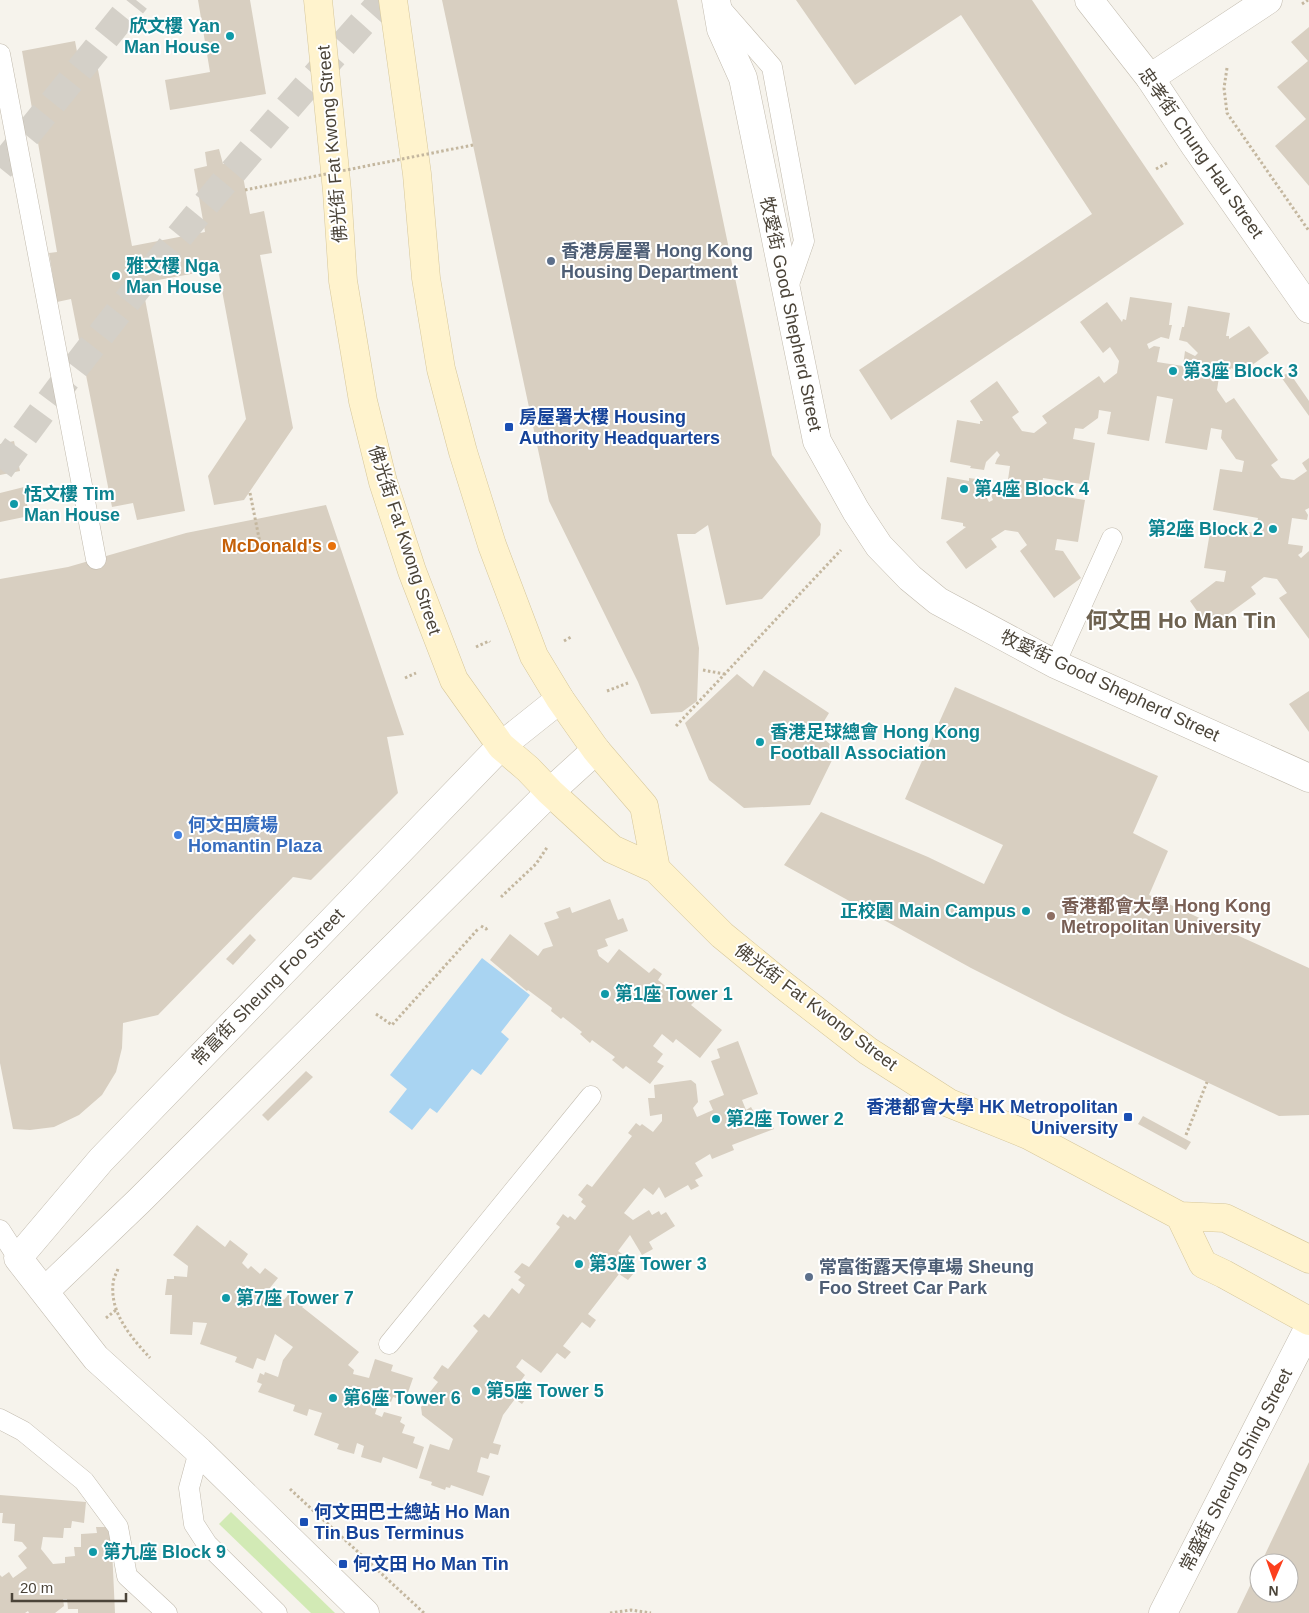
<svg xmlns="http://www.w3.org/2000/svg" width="1309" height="1613" font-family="Arial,'Noto Sans TC',sans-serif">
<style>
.green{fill:#d2eab5}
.water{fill:#a9d4f2}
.building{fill:#d8cfc1}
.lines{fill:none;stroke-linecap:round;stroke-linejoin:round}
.trunk-tunnel{stroke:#d4d0c8;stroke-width:28;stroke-dasharray:28 14;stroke-linecap:butt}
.service-casing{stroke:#c2bbae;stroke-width:21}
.minor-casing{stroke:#c2bbae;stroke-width:29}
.tertiary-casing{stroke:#c2bbae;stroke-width:29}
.secondary-casing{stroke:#d6c79b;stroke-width:29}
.path{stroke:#c4b79f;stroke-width:3;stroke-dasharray:2.5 2.5;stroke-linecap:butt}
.service{stroke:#fff;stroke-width:20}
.minor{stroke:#fff;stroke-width:28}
.tertiary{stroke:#fff;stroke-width:28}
.secondary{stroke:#fff3cd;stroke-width:28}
.path-bridge{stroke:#c4b79f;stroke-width:3;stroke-dasharray:2.5 2.5;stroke-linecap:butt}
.culture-dot{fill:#0f9aa8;stroke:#fff;stroke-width:2}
.service-dot{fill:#5c6f8a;stroke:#fff;stroke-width:2}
.transit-dot{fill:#1a4fb4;stroke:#fff;stroke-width:2}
.food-dot{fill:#e8710a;stroke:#fff;stroke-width:2}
.shop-dot{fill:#3f7fe0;stroke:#fff;stroke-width:2}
.education-dot{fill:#8d6e63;stroke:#fff;stroke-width:2}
.labels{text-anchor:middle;stroke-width:4;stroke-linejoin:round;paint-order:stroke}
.culture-label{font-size:18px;font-weight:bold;fill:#0d838f;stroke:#fff;text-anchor:start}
.street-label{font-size:18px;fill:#4b4439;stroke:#fff}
.service-label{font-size:18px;font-weight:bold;fill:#4e5e75;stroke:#fff;text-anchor:start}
.transit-label{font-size:18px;font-weight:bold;fill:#164399;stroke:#fff;text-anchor:start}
.food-label{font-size:18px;font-weight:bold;fill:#c56008;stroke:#fff;text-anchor:end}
.shop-label{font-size:18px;font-weight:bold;fill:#366cbe;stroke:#fff;text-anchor:start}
.education-label{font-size:18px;font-weight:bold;fill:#785e54;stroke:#fff;text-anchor:start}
.district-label{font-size:22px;font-weight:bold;fill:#6e6250;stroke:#fff}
</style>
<rect width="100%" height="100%" fill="#f6f3ec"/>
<!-- green -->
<path class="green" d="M231,1512L335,1613H311L219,1524Z"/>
<!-- water -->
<path class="water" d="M482,958L530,995L501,1032L509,1039L481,1075L472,1069L437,1113L430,1108L412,1130L389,1112L407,1089L390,1075Z"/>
<!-- building -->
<path class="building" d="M198,0H250L266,94L170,110L165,80L210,72Z
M442,0H677L772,455L821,524L820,535L762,599L726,605L708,525L695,534H677L699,648L697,701L682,712L651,714L638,682L549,501Z
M796,0H1032L1184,224L891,420L859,370L1092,214L961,15L855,85Z
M1309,27V186L1275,146L1306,119L1277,87L1308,61L1291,42Z
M75,41L78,57L95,54L132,246L205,232L194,169L207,166L205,152L219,149L223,164L240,160L250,214L264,211L272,253L260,255L293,428L244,500L214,505L208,476L246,419L218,269L142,283L185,511L137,520L133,503L112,507L71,299L57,302L49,253L57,252L22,51Z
M1130,297L1172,303L1169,325H1172L1169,339L1161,337L1147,344L1149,349L1154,346L1160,347L1157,362L1183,366L1185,351L1195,356L1198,353L1187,342L1179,340L1182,327H1184L1188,306L1230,313L1226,336H1229V339L1249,326L1269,353L1238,375L1232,368L1219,377L1217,390L1226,403L1234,398L1278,460L1271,465L1281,478L1294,480L1307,471L1302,463L1309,458V508L1305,510L1308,515L1307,520L1292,518L1288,544L1303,546L1302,552L1298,555L1301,558L1309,551V639L1279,598L1287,593L1277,579L1264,577L1251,587L1256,594L1209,628L1190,601L1216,581L1224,582L1226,571L1204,568L1211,526L1255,533L1258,518L1213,510L1220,469L1242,472L1244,461L1236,459L1221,438L1222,430L1211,428L1207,450L1165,443L1173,399L1157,396L1149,441L1107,434L1111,412L1099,410L1098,418L1083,429L1075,428L1073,439L1095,443L1088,485L1043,478L1041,493L1085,500L1078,542L1057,539L1055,550L1063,551L1081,578L1054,598L1020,551L1027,545L1018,532L1005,530L991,539L997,547L966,569L946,542L966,527L963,526V523L941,519L947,477L969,481V478L983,480L982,489L989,502L993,500L991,495V490L1006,493L1010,466L995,464L997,459L1000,455L997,451L986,462L984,470L970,468L971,466L950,462L957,420L980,424V421H983L970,401L997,381L1019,412L1012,417L1022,431L1034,433L1047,423L1042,416L1099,376L1104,383L1117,373L1119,361L1110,347L1103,353L1080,322L1107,302L1122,322L1123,319L1126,320Z
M1289,372L1309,401V416L1281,377Z
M14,441L20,471L0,475V444Z
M24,487L29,516L0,522V493Z
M326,505L404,735L387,737L398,793L311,880L293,877L158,1015L123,1023L122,1048L116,1072L102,1095L79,1115L54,1127L30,1130L13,1129L0,1063V579L68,567L186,533Z
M764,670L829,713L817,733L837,750L810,805L744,808L709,780L685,723L737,674L753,687Z
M955,687L1158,776L1133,833L1168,851L1149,895L1309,968V1115L1279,1116L1064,1015L971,968L784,865L821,812L928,857L984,884L1003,845L905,799Z
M1309,691V732L1289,704Z
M610,899L618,920L623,918L628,931L605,939L608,946L597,950L599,956L608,963L619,949L649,973L654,968L662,974L658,980L678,996L683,991L695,1001L691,1005L722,1030L700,1058L676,1039L673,1043L662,1034L653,1046L663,1054L657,1062L664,1066L650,1084L626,1066L623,1069L612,1060L615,1057L592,1040L590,1043L580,1034L582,1032L563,1017L561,1019L551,1011L552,1008L528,990L527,991L490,960L510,934L538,956L543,949L553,946L544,923L559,918L556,912L570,907L572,913Z
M250,934L256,940L233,965L226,959Z
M738,1041L758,1094L742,1100L746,1110L751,1107L754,1112L766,1108L774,1129L732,1145L734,1150L712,1159L710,1154L695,1163L703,1176L695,1180L699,1186L691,1190L688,1185L665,1198L659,1187L653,1195L644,1188L624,1213L633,1220L649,1210L652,1215L659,1211L661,1215L666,1212L675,1226L649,1242L653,1249L642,1255L630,1235L618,1251L630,1260L626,1266L634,1273L628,1280L619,1274L588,1314L596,1320L590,1328L582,1322L563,1346L571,1352L565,1359L557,1353L541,1373L522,1359L516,1367L525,1375L520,1382L525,1386L521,1391L528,1396L522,1404L515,1399L503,1415L493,1443L501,1445L498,1455L490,1453L488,1459L481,1457L477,1472L490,1476L483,1496L451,1485L450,1488L446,1487L445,1490L431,1485L432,1482L419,1478L430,1444L449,1450L453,1439L422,1415L421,1407L432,1393L430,1392L438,1382L433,1378L442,1365L448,1369L478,1331L473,1326L484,1314L489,1318L512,1288L519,1294L525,1285L518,1280L521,1277L514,1272L522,1263L529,1267L560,1227L556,1224L563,1214L568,1218L570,1216L575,1220L586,1206L581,1202L583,1199L578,1195L587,1184L592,1187L632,1136L628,1133L636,1123L640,1126L642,1124L653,1132L662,1121V1114L650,1116L648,1098H655L654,1085L691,1080L696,1084L698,1102L693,1108L697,1117L713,1110L709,1101L724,1095L711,1061L720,1058L717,1049Z
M306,1071L313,1077L268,1121L262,1115Z
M1143,1116L1191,1142L1186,1150L1138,1124Z
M197,1225L225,1247L230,1240L248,1254L242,1263L248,1269L251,1266L260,1274L265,1268L278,1278L269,1289L284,1300L292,1290L307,1302L302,1307L359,1352L348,1365L354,1370L353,1374L369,1378L375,1359L393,1365L391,1371L413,1378L405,1401L393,1397L391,1402L380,1398L375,1414L382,1417L384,1412L402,1417L400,1422L405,1425L402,1433L415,1437L413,1443L424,1447L417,1469L383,1457L381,1463L361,1457L364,1446L357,1443L354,1454L337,1449L339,1444L314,1435L322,1413L309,1409L307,1416L293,1411L295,1405L258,1392L262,1384L257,1382L260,1373L264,1375L265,1372L278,1377L283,1360L293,1347L275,1334L265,1361L257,1358L253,1369L235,1362L237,1357L200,1344L207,1323L193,1322L192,1335L170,1334L172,1295H165L167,1279H174V1276L187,1277L188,1266L173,1255Z
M1309,1462V1613H1237L1259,1567V1593H1289V1563H1261Z
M0,1495L86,1502L84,1523L72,1521L71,1528H64L63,1538L43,1537L41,1549L53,1564L65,1563V1557L75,1556L74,1547H81V1534L97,1533L96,1527H111L115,1613H78V1609H68L67,1599H63L64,1606L55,1613H29L28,1611L25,1613H0V1575L2,1577L9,1572L13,1578L27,1568L18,1556L27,1548L22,1542L14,1541L15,1524L2,1523L3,1513H0Z"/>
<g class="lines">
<!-- trunk-tunnel -->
<path class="trunk-tunnel" d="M0,168L136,0
M0,469C118,305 248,150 383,0"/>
<defs>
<path id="service" d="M717,4L772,67L804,241L787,290
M0,54L96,559
M1055,664L1112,538
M0,1230L18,1258
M389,1344L591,1096
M0,1419L23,1431L84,1481L118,1527L127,1576L167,1613
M199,1451L189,1488L194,1524L207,1544L277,1613"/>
<path id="minor" d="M716,0L721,29L743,78L817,441L856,511L879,546L910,578L938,601L1055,664L1309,778
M1150,78L1268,0
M45,1291L139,1201L550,792L596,750
M365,1613L199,1451L96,1358L18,1258L101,1160L274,981L501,746L560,699"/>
<path id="tertiary" d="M1089,0L1150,78L1195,146L1309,309
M1163,1613L1309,1327"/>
<path id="secondary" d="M318,0L337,191L343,281L363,401L383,482L412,571L454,680L501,746L528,769L550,792L612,849L656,869L722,935L783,985L868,1051L949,1103L1028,1135L1180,1216L1225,1218L1309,1259
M393,0L417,174L426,278L441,369L463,452L492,545L534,656L560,699L596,750L644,806L656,869
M1180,1216L1203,1264L1224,1274L1309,1321"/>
</defs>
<!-- service casing -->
<use href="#service" class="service-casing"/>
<!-- minor casing -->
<use href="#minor" class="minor-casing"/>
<!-- tertiary casing -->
<use href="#tertiary" class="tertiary-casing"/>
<!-- secondary casing -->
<use href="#secondary" class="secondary-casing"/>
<!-- path -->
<path class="path" d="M1302,4L1308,0
M1227,68L1224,88L1227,113L1309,231
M1156,169L1167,163
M250,493L260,543
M564,641L571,637
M476,647L489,641L490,642
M703,670L724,674
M405,678L416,673
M607,691L628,683
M676,726L841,550
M501,897L536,864L548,846
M481,926L486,929L489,927
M376,1014L392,1025L478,929
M1186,1135L1207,1082
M118,1269C116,1274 113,1279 113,1284C110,1314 132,1338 150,1358
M106,1318L116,1310
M290,1489L424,1613
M610,1613L631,1610L651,1613"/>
<!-- service -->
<use href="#service" class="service"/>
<!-- minor -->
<use href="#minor" class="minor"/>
<!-- tertiary -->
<use href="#tertiary" class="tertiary"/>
<!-- secondary -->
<use href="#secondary" class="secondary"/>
<!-- path-bridge -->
<path class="path-bridge" d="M245,190L473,145"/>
</g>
<!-- markers -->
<g class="culture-dot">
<circle cx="230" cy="36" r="5"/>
<circle cx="116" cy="276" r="5"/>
<circle cx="1173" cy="371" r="5"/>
<circle cx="964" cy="489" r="5"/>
<circle cx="14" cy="504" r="5"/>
<circle cx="1273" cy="529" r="5"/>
<circle cx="760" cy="742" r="5"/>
<circle cx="1026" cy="911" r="5"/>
<circle cx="605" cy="994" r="5"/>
<circle cx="716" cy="1119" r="5"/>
<circle cx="579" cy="1264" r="5"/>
<circle cx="226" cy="1298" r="5"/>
<circle cx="476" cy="1391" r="5"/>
<circle cx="333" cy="1398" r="5"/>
<circle cx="93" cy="1552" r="5"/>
</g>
<g class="service-dot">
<circle cx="551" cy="261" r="5"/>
<circle cx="809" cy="1277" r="5"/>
</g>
<g class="transit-dot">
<rect x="504" y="422" width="10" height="10" rx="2.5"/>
<rect x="1123" y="1112" width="10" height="10" rx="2.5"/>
<rect x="299" y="1517" width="10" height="10" rx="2.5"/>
<rect x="338" y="1559" width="10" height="10" rx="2.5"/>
</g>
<circle class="food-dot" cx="332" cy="546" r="5"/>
<circle class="shop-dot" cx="178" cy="835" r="5"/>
<circle class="education-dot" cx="1051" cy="916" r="5"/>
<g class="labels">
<!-- culture labels -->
<g class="culture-label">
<text x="220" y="32" text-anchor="end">欣文樓 Yan<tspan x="220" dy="21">Man House</tspan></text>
<text x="126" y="272">雅文樓 Nga<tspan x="126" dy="21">Man House</tspan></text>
<text x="1183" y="377">第3座 Block 3</text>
<text x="974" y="495">第4座 Block 4</text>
<text x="24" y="500">恬文樓 Tim<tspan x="24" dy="21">Man House</tspan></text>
<text x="1263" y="535" text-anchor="end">第2座 Block 2</text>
<text x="770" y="738">香港足球總會 Hong Kong<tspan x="770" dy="21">Football Association</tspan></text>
<text x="1016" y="917" text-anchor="end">正校園 Main Campus</text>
<text x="615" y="1000">第1座 Tower 1</text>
<text x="726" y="1125">第2座 Tower 2</text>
<text x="589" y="1270">第3座 Tower 3</text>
<text x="236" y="1304">第7座 Tower 7</text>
<text x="486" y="1397">第5座 Tower 5</text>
<text x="343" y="1404">第6座 Tower 6</text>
<text x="103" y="1558">第九座 Block 9</text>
</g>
<!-- street labels -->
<g class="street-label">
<text transform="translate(332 144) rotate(-95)" y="6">佛光街 Fat Kwong Street</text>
<text transform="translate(1201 153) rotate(55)" y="6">忠孝街 Chung Hau Street</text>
<text transform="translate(791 314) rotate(78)" y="6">牧愛街 Good Shepherd Street</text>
<text transform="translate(405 540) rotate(72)" y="6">佛光街 Fat Kwong Street</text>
<text transform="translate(1110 686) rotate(25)" y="6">牧愛街 Good Shepherd Street</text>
<text transform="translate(268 987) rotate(-46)" y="6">常富街 Sheung Foo Street</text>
<text transform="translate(816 1007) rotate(37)" y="6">佛光街 Fat Kwong Street</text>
<text transform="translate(1236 1470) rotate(-63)" y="6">常盛街 Sheung Shing Street</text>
</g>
<!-- service labels -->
<g class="service-label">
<text x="561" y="257">香港房屋署 Hong Kong<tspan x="561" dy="21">Housing Department</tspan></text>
<text x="819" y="1273">常富街露天停車場 Sheung<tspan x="819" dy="21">Foo Street Car Park</tspan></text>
</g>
<!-- transit labels -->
<g class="transit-label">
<text x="519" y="423">房屋署大樓 Housing<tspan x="519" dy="21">Authority Headquarters</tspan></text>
<text x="1118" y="1113" text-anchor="end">香港都會大學 HK Metropolitan<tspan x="1118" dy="21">University</tspan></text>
<text x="314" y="1518">何文田巴士總站 Ho Man<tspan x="314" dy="21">Tin Bus Terminus</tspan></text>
<text x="353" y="1570">何文田 Ho Man Tin</text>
</g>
<!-- food labels -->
<g class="food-label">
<text x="322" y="552">McDonald's</text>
</g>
<!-- shop labels -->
<g class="shop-label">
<text x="188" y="831">何文田廣場<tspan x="188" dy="21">Homantin Plaza</tspan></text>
</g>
<!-- education labels -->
<g class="education-label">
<text x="1061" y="912">香港都會大學 Hong Kong<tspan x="1061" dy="21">Metropolitan University</tspan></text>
</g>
<!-- district labels -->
<g class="district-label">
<text x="1181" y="628">何文田 Ho Man Tin</text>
</g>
</g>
<!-- north arrow -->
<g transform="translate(1274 1578) rotate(182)"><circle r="24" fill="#ffffff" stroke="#b7b4b0"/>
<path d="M0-4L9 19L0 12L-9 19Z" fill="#fc3f1d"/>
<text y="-8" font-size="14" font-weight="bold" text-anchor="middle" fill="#4b4439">N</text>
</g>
<!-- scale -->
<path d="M12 1593v8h114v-8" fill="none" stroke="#4b4439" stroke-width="2.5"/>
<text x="20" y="1593" font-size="15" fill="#4b4439" stroke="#ffffff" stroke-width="4" paint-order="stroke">20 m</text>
</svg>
